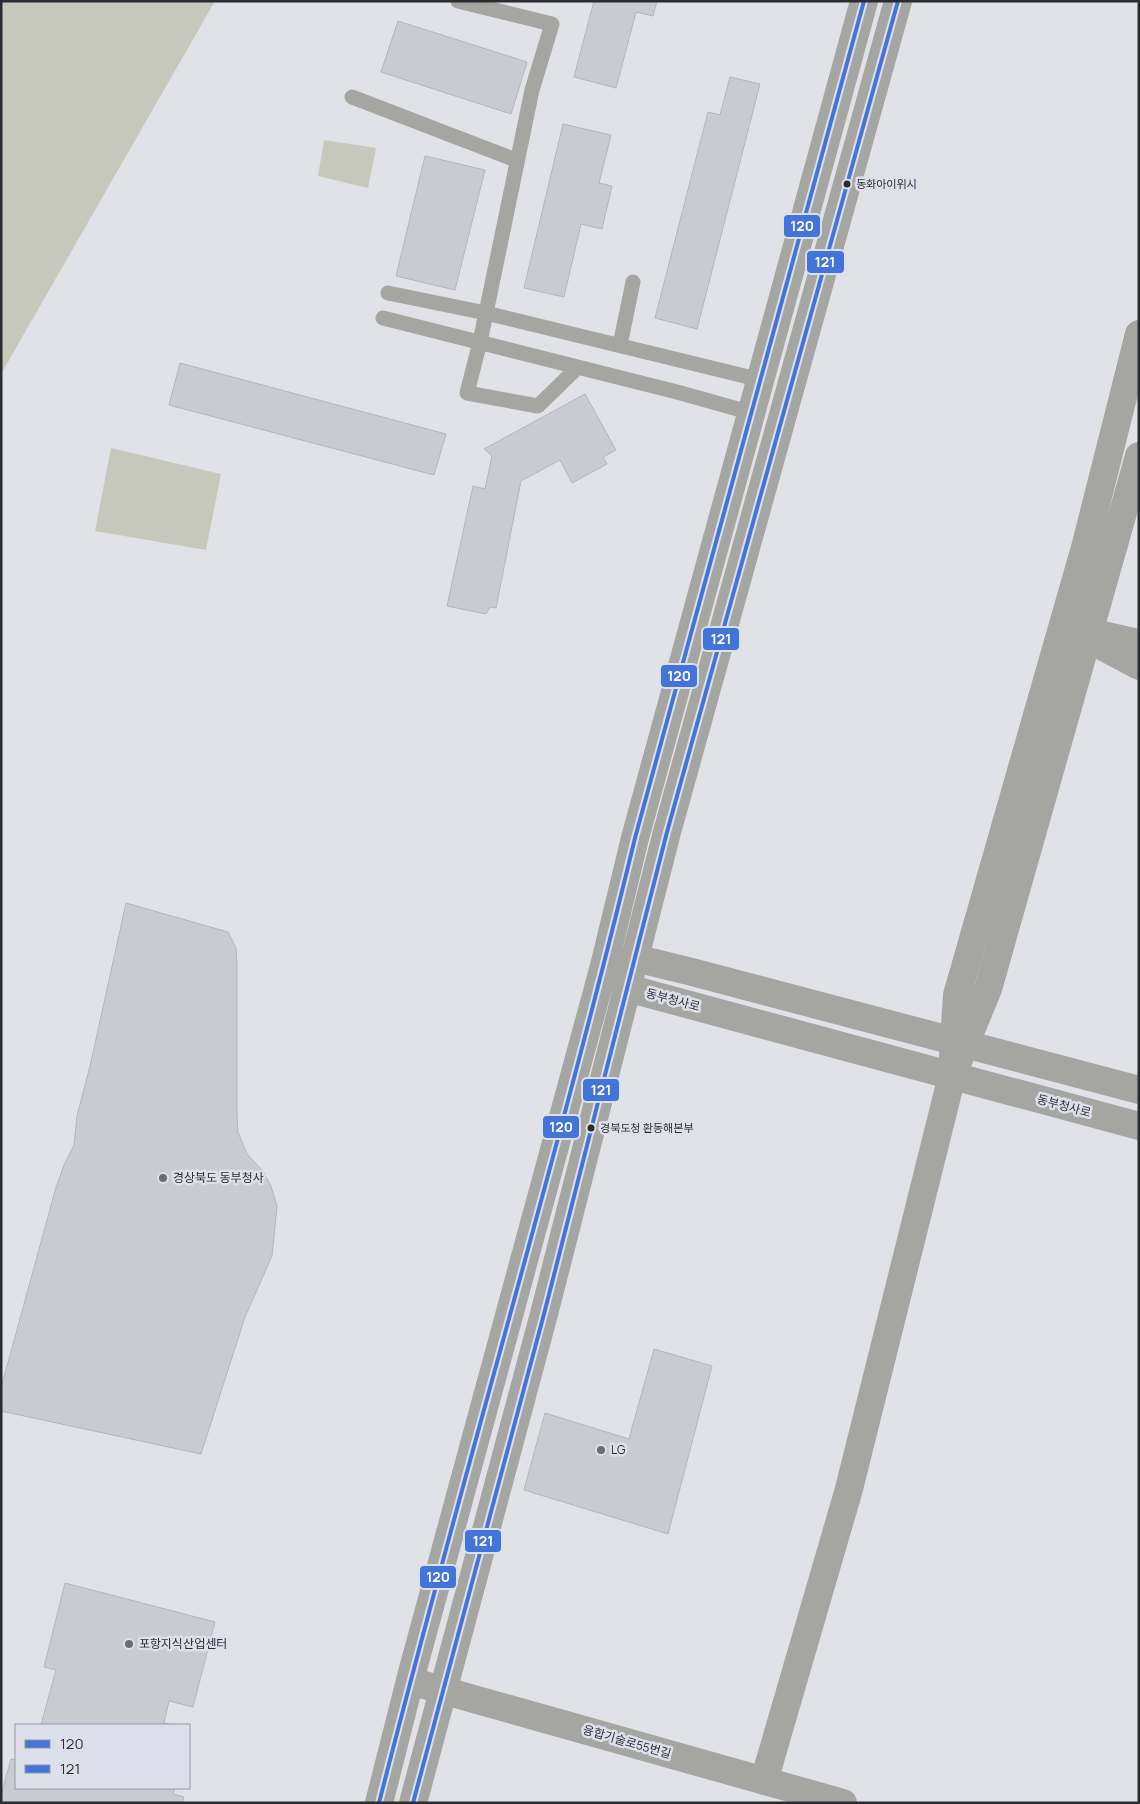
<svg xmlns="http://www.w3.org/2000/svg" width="1140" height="1804" font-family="Manrope,'Noto Sans KR',sans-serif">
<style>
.green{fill:#c5c8ba}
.building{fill:#c9cbd0;stroke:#b3b5ba}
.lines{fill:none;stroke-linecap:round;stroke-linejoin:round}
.service{stroke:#a5a6a1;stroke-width:15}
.minor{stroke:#a5a6a1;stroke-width:28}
.tertiary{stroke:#a5a6a1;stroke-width:28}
.bus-1-casing{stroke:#dde0eb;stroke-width:8}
.bus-2-casing{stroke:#dde0eb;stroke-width:8}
.bus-1{stroke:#4374d9;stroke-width:4}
.bus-2{stroke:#4374d9;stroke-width:4}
.bus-dot{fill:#2a2c30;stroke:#dde0eb;stroke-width:2}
.poi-dot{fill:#6a6c70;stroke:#dde0eb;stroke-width:2}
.labels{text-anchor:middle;stroke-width:5;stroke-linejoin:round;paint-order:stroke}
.bus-label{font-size:11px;fill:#2a2c30;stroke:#dde0eb;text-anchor:start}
.street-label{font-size:12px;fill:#2a2c30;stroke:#dde0eb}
.poi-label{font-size:12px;fill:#2a2c30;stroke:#dde0eb;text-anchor:start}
.line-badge{stroke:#dde0eb;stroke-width:2}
.badge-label{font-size:14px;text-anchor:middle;font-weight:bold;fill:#fff}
</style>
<rect width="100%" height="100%" fill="#e0e2e8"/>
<!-- green -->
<path class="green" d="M1,1H215L1,374Z
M324,140L376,148L368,188L318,176Z
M111,448L221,474L206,550L95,531Z"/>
<!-- building -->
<path class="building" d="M594,1H657L653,16L636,12L616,88L574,77Z
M398,21L527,62L511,114L381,72Z
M730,77L760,84L697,329L655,318L708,112L720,115Z
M563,124L611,135L599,183L612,186L602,229L581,224L564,297L524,288Z
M425,156L485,170L455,290L396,276Z
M180,363L446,434L434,475L169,405Z
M585,394L616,450L603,457L607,464L572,483L560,460L521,481L496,608L490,607L486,614L447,606L473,486L485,489L492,456L484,449Z
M126,903L228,932L236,948L237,965V1117L238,1132L247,1154L263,1171L271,1186L277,1206L272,1256L245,1317L201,1454L1,1411V1388L55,1191L64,1165L74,1145L77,1116L91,1062Z
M654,1349L712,1366L668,1534L524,1490L545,1413L629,1439Z
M65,1583L215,1622L193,1707L169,1701L164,1723L173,1725H41L56,1670L44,1667Z
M11,1759L16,1760V1788H175L173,1794L184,1797L182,1803H1V1795Z"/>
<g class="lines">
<!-- service -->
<path class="service" d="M458,1L552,24L532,90L480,342L467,393L538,406L577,368
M352,97L516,160
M388,293L486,313L761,380
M383,318L677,392L752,413
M620,345L633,282"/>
<!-- minor -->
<path class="minor" d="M1073,631L1139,666
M1098,634L1139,643
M613,964L635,958L692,972L1139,1090
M611,972L627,988L1139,1126
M953,1055L957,995L1086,544L1139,334
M410,1681L843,1803
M764,1781L849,1489L952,1076L988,989L1139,456"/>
<!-- tertiary -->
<path class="tertiary" d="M379,1803L413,1669L604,966L635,838L864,1
M413,1803L544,1314L667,832L898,1"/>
<defs>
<path id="bus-1" d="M379,1803C461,1480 557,1161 635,838L864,1"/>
<path id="bus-2" d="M413,1803L544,1314L667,832L898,1"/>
</defs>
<!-- bus-1 casing -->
<use href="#bus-1" class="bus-1-casing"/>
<!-- bus-2 casing -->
<use href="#bus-2" class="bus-2-casing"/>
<!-- bus-1 -->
<use href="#bus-1" class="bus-1"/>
<!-- bus-2 -->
<use href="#bus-2" class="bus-2"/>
</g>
<!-- markers -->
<g class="bus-dot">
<circle cx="847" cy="184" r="4.5"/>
<circle cx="591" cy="1128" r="4.5"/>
</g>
<g class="poi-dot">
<circle cx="163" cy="1178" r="5"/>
<circle cx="601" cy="1450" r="5"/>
<circle cx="129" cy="1644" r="5"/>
</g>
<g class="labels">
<!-- bus labels -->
<g class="bus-label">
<text x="856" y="188">동화아이위시</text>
<text x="600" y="1132">경북도청 환동해본부</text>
</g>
<!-- street labels -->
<g class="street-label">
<text transform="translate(673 1000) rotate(15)" y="4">동부청사로</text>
<text transform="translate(1064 1106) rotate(15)" y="4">동부청사로</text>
<text transform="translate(627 1742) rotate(16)" y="4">융합기술로55번길</text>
</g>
<!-- poi labels -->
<g class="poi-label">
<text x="173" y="1182">경상북도 동부청사</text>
<text x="611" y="1454">LG</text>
<text x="139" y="1648">포항지식산업센터</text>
</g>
</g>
<g class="line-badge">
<rect x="783" y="214" width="38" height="24" rx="5" fill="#4374d9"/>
<rect x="806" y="250" width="39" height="24" rx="5" fill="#4374d9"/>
<rect x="702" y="627" width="38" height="24" rx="5" fill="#4374d9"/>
<rect x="660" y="664" width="38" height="24" rx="5" fill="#4374d9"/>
<rect x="582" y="1078" width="38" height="24" rx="5" fill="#4374d9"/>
<rect x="542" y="1115" width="38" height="24" rx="5" fill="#4374d9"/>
<rect x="464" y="1529" width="38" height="24" rx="5" fill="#4374d9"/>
<rect x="419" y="1565" width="38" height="24" rx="5" fill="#4374d9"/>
</g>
<g class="badge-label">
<text x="802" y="231">120</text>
<text x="825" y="267">121</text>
<text x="721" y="644">121</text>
<text x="679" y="681">120</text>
<text x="601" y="1095">121</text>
<text x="561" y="1132">120</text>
<text x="483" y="1546">121</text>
<text x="438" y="1582">120</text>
</g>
<!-- border -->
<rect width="1140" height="1804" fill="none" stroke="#2a2c30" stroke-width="5"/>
<!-- legend -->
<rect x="15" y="1724" width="175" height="65" fill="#dde0eb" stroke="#9598a0"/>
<rect x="25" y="1740" width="25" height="8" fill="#4374d9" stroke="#9598a0"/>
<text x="60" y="1749" font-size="15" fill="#2a2c30">120</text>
<rect x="25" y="1765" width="25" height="8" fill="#4374d9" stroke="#9598a0"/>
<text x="60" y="1774" font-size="15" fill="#2a2c30">121</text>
</svg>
